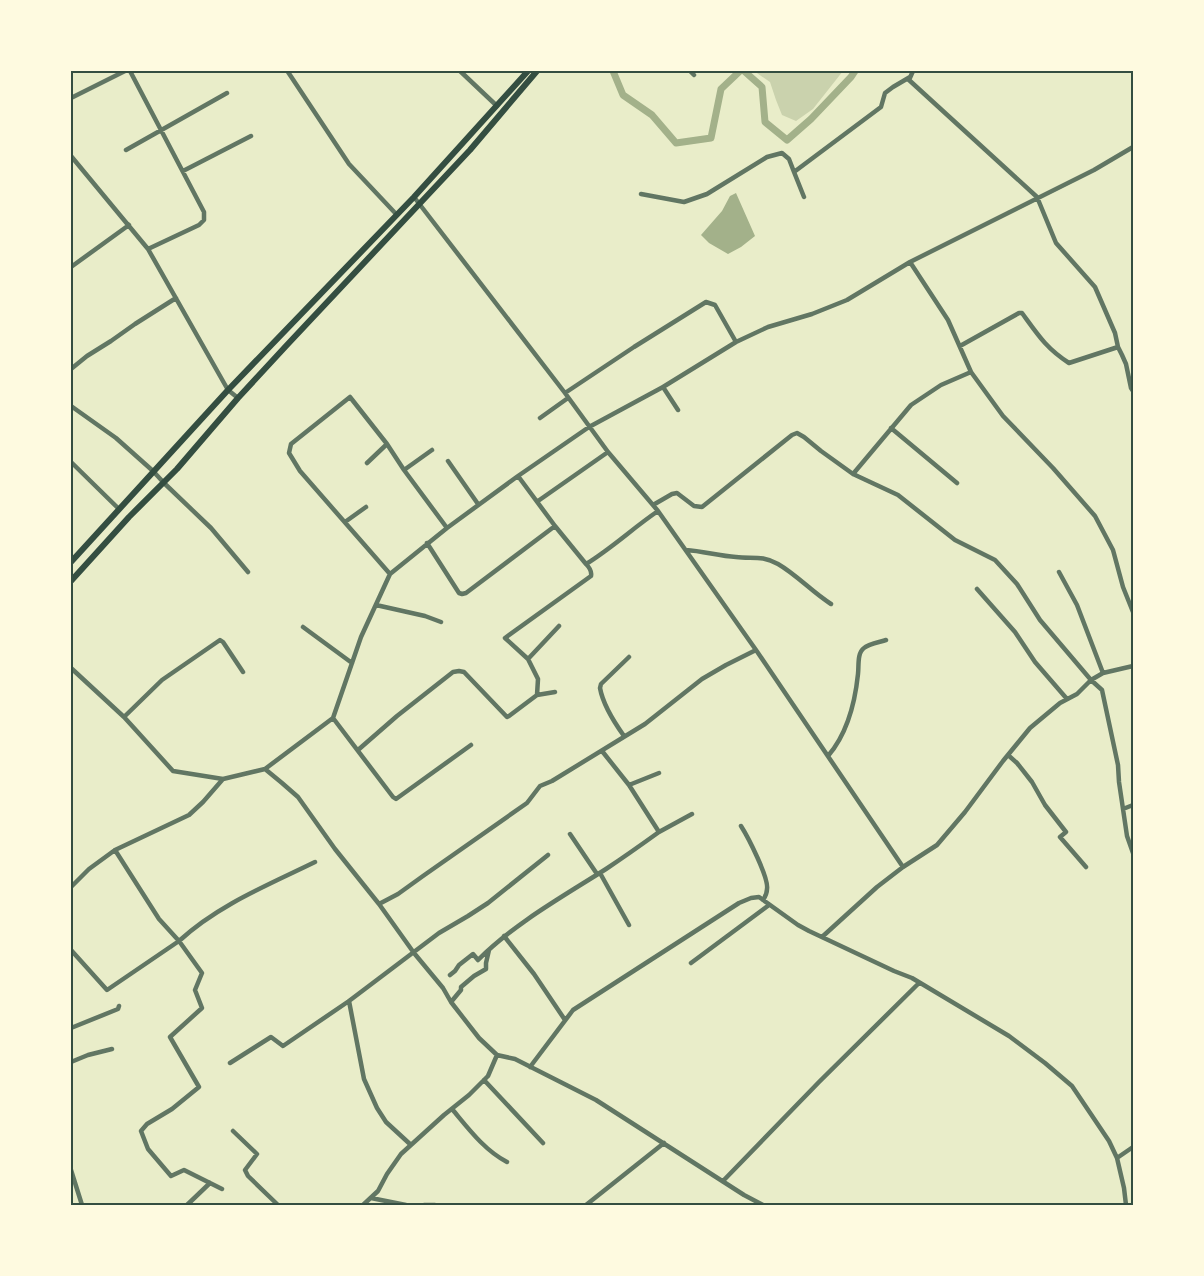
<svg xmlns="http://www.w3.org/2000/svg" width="1204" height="1276" font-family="Ubuntu,sans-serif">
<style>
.green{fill:#cad2ad}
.water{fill:#a3b18a}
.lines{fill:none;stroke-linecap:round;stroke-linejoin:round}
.canal{stroke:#a3b18a;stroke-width:7}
.minor{stroke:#617663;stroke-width:4.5}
.primary{stroke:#344e41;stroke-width:6}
.neatline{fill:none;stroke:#344e41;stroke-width:2}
</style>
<rect width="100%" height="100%" fill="#e9edc9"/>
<!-- green -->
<path class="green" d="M754,71H843L813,109L796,121L782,115L776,100L770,82Z"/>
<!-- water -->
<path class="water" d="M736,193L755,236L741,247L728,254L709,243L701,235L722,211L730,196Z"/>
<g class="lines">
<!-- canal -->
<path class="canal" d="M613,71L623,95L652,115L676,143L711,138L721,89L740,71
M744,71L762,87L765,122L787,140L811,119L851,77L855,71"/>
<!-- minor -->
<path class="minor" d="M130,71L204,212V220L199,225L148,249
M460,71L497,106
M690,71L694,75
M913,71L909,80L1037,197L1056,243L1095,287L1115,333L1118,347L1122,355L1126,364L1131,388L1133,391
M288,72L349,164L397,215
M71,98L125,71
M126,150L227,93
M71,156L148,249L228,390L238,398
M183,171L251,136
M641,194L684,202L707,194L767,157L782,153L789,159L794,172
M414,197L565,393L608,452L658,511L756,650L903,867
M804,197L794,172L881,107L885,93L893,87L910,77
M910,262L948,320L971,372L1003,416L1053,468L1095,516L1113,550L1123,587L1133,612
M71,267L129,225
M960,346L1019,313H1022C1038,335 1046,348 1069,363L1118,347
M71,369L87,356L111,341L135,324L176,298
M663,387L678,410
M565,393L634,347L706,302L715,305L736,342
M71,406L116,438L153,471L164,483L211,528L248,572
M540,418L568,398
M891,428L957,483
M448,461L478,504
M71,462L119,509
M367,463L387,444
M404,470L432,450
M853,474L911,405L941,385L971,372
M518,476L555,526L586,564C612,548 633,528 658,511
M538,501L608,452
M653,505L672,494L677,493L694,506L702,507L792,435L797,433L804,437L821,451L853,474L898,495L955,540L995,560L1017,584L1040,620L1091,680L1102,690L1118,765L1119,782L1127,836L1133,853
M345,522L366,507
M427,543L459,593L462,594L466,593L555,526
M686,550C703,551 719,556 736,557C752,559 762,555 778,564C797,575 812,592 831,604
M1059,572L1077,605L1103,673
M390,574L300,471L289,453L291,444L350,397L387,444L404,470L447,528
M977,589L1015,632L1035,662L1067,699
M376,605L425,616L441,622
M303,627L352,663
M528,659L559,626
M71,668L124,717L173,771L223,779
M537,695L538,679L528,659L505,638L591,576C592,571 590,568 586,564
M124,717L162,680L220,640L223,642L243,672
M333,718L393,797L396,799L471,745
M624,736C614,722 603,705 600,688L601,684L629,657
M358,750L397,716L453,672L459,671L464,672L507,717L509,716L537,695L555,692
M1008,755L1017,763L1032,782L1045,805L1066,832L1060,837L1086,867
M828,756C847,734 855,703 858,674C859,666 857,653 864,648C868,644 880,642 886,640
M265,769L282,783L298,797L335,849L379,904L414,953L443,988L451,1002L479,1038L497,1055L515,1059L596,1100L744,1195L763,1205
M629,785L659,773
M1123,809L1133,805
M741,826C748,837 769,878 767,889C767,893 765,897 763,900
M659,832L692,814
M570,834L597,874
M115,850L159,919L179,941L202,973L195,990L202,1008L170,1037L199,1087L172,1109L147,1124L141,1131L148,1149L171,1176L184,1170L222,1189
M600,873L629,925
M71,887L89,869L115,850L189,815L203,802L223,779L265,769L333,718L361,637L390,574L447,528L518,476L589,427L663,387L736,342L768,327L812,314L847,300L910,262L1094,170L1133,147
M379,904L398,894L423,876L527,803L540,786L552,781L645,724L702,679L726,665L756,650
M504,936L534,974L565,1020
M822,937L877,887L903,867L937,845L965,812L1003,761L1030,728L1060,703L1077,694L1091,680L1103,673L1133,666
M71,950L107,990L179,941C218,905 268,885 315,862
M691,963L769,905
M450,975L455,971L459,965L473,954L478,960C515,923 562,897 606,869C624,857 641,845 659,832L629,785L602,751
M349,1001L364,1079L377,1108L386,1122L411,1145
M451,1002L461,990V987L474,976L486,969V963L489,950
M71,1028L118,1009L119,1006
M71,1062L88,1055L112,1049
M230,1063L271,1037L283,1046L349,1001L439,933L468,916L488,903L548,855
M530,1067L573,1010L739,903L751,898L759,897L798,925L809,931L894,971L912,978L1009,1036L1045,1063L1072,1086L1109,1141L1117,1158L1124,1188L1126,1205
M484,1080L543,1143
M452,1109C468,1128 484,1150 507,1162
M233,1131L257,1154L245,1170L248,1176L278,1205
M1117,1158L1133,1147
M71,1170L82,1205
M723,1181L819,1082L919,983
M371,1198L406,1205
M187,1205L210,1183
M363,1205L378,1191L387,1174L401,1154L444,1115L469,1095L488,1076L497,1055
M424,1205H435
M586,1205L664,1143"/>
<!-- primary -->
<path class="primary" d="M71,562L228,390L414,197L528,71
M71,581L129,517L177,469L238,398L286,346L470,150L537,71"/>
</g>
<!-- border -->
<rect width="1204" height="1276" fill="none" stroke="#fefae0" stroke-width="145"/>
<rect x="72" y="72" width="1060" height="1132" class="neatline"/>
</svg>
